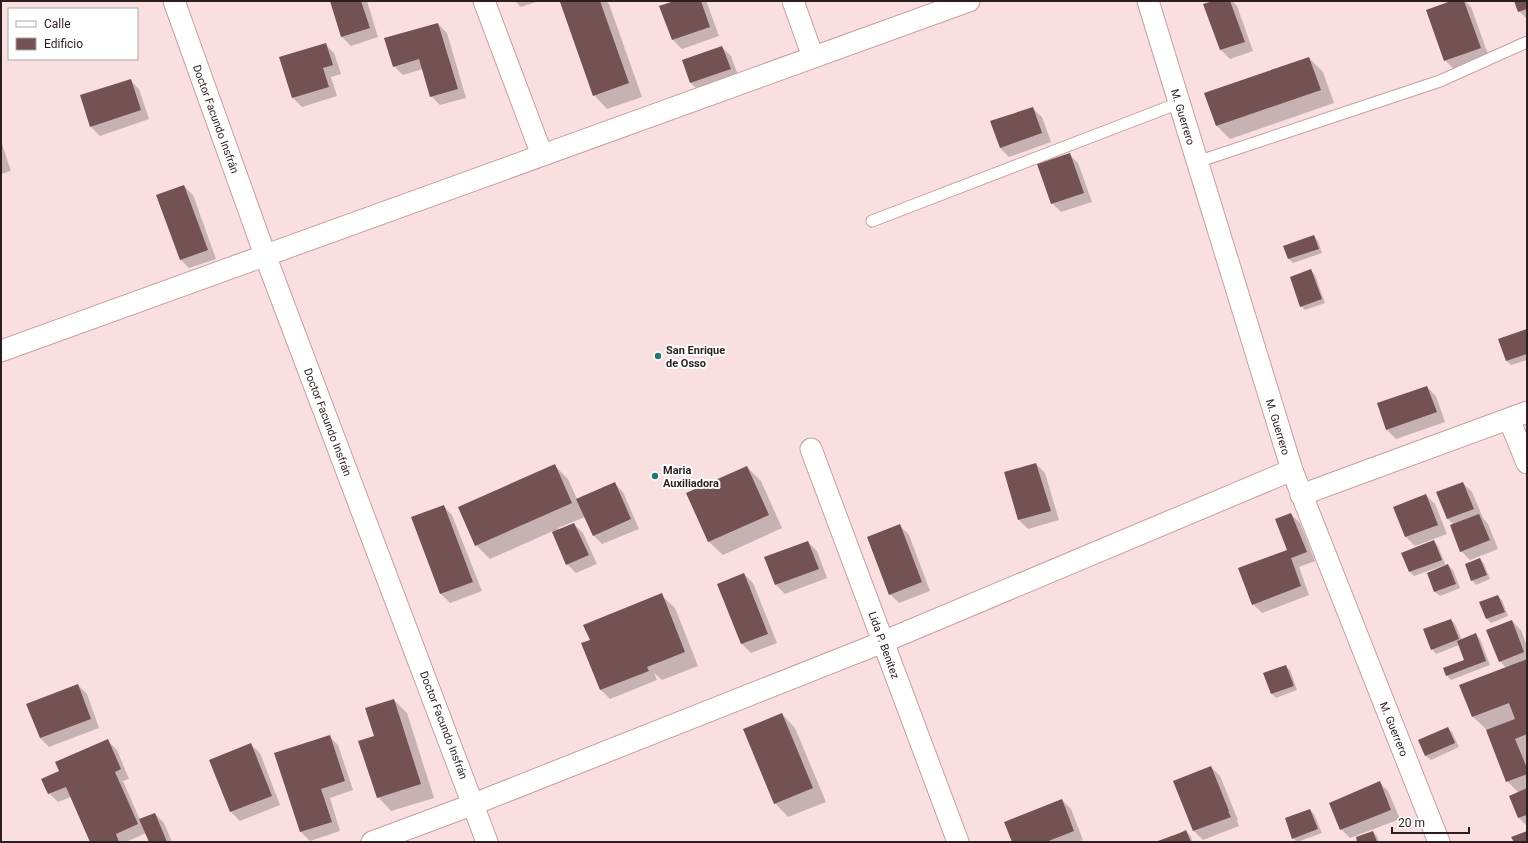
<svg xmlns="http://www.w3.org/2000/svg" width="1528" height="843" font-family="Roboto,sans-serif">
<style>
.shadow{fill:#0003}
.building{fill:#745153}
.lines{fill:none;stroke-linecap:round;stroke-linejoin:round}
.lane-casing{stroke:#c69fa0;stroke-width:13}
.street-casing{stroke:#c69fa0;stroke-width:23}
.lane{stroke:#fff;stroke-width:11}
.street{stroke:#fff;stroke-width:21}
.poi-dot{fill:#287373;stroke:#fff;stroke-width:1.5}
.labels{text-anchor:middle;stroke-width:4;stroke-linejoin:round;paint-order:stroke}
.street-label{font-size:11px;fill:#2c1d1e;stroke:#fff}
.poi-label{font-size:11px;font-weight:bold;fill:#2c1d1e;stroke:#fff;text-anchor:start}
</style>
<rect width="100%" height="100%" fill="#f9dfe0"/>
<!-- shadow -->
<path class="shadow" d="M331,1H367L378,37L351,46L342,37Z
M515,1H539L521,7Z
M565,1H606L609,4L642,97L607,109L594,95Z
M677,1H705L707,3L719,36L682,49L673,40L661,6Z
M1216,1H1232L1237,6L1253,51L1230,59L1221,50L1205,5Z
M1454,1H1465L1471,7L1489,57L1454,69L1445,60Z
M1515,1H1527V19L1519,11Z
M438,24L447,33L466,98L440,105L431,96L423,69L403,75L394,66Z
M325,44L334,53L341,74L331,77L337,96L302,107L293,98Z
M722,47L731,56L739,78L700,92L691,83L683,60Z
M1309,58L1323,72L1334,103L1230,139L1217,126Z
M130,80L139,89L149,119L100,136L91,127Z
M1032,108L1042,117L1051,142L1009,157L1000,148Z
M1,141L11,171L1,174Z
M1069,154L1078,163L1092,202L1061,212L1052,203Z
M184,186L193,195L216,259L189,268L180,259Z
M1314,236L1318,241L1322,253L1293,263L1289,259L1285,246Z
M1311,270L1315,275L1325,303L1305,310L1301,306Z
M1527,330V360L1511,365L1507,361L1499,340Z
M1427,387L1436,396L1445,422L1396,439L1387,430Z
M1036,464L1045,473L1059,520L1028,529L1019,520L1005,473Z
M555,466L568,479L577,499L614,483L623,492L639,529L602,544L593,535L585,517L558,528L559,530L574,524L583,533L597,564L576,573L567,564L553,531L490,559L476,545Z
M747,467L761,481L782,528L723,555L709,542L688,494Z
M1463,483L1472,492L1483,518L1488,524L1498,549L1470,560L1461,551L1454,525L1448,519L1438,493Z
M1426,495L1435,504L1447,534L1415,546L1406,537L1394,507Z
M443,506L452,515L482,591L450,603L441,594Z
M1291,514L1300,523L1315,561L1299,567L1309,595L1262,613L1253,604L1288,550Z
M900,526L909,535L930,591L899,603L890,594Z
M1434,541L1438,546L1446,566L1448,565L1453,570L1460,588L1440,596L1435,592L1428,573L1445,566V565L1414,576L1410,572L1403,554Z
M808,542L817,551L827,578L785,594L776,585Z
M1480,559L1484,564L1490,579L1476,585L1472,580Z
M744,574L753,583L777,643L751,653L742,644L718,585Z
M661,595L675,608L698,666L662,680L654,673L657,680L610,699L601,690L582,644L591,640Z
M1498,596L1502,600L1508,616L1491,623L1487,619Z
M1451,620L1455,624L1462,640L1476,635L1480,639L1490,665L1451,680L1447,676L1465,661L1459,645L1436,654L1432,649Z
M1512,621L1521,630L1527,646V826L1519,818L1510,796L1519,793L1507,781L1487,730L1473,717L1506,668L1500,661Z
M1285,666L1290,670L1297,690L1276,698L1272,694L1264,674Z
M78,685L87,694L99,728L49,747L40,738L28,704Z
M394,700L407,713L434,798L391,811L378,797L375,737Z
M782,714L795,728L826,802L788,817L775,803Z
M1448,728L1452,732L1459,747L1431,760L1426,756L1420,741Z
M329,736L338,745L353,790L330,798L340,831L310,841L301,832L275,753Z
M108,741L117,750L129,779L123,781L140,820L155,814L164,823L172,842H150L146,833L126,842H91L71,797L58,802L49,793L60,772Z
M250,744L260,753L280,805L240,821L231,812L210,761Z
M1211,767L1220,776L1238,820H1237L1239,826L1203,840L1194,831L1175,781Z
M1379,782L1388,791L1400,819L1350,838L1341,829Z
M1062,800L1071,809L1083,840L1078,842H1013Z
M1310,810L1314,814L1322,833L1297,842L1293,838Z
M1185,831L1190,835L1193,842H1157Z
M1373,832L1377,836L1379,842H1358Z"/>
<!-- building -->
<path class="building" d="M330,1H361L370,28L341,37Z
M562,1H600L629,83L593,96L560,2Z
M674,1H701L710,27L672,40L659,6Z
M1213,1H1230L1245,42L1220,50L1203,4Z
M1451,1H1464L1481,48L1444,61L1426,10Z
M1514,1H1527V9L1518,12Z
M438,23L458,89L430,97L419,59L393,67L384,38Z
M326,43L333,65L323,68L329,87L292,98L279,57Z
M722,46L731,69L690,83L682,60Z
M1309,57L1321,90L1216,126L1204,93Z
M131,79L141,110L90,127L80,95Z
M1033,107L1042,133L1000,148L990,121Z
M1070,153L1084,193L1051,204L1037,164Z
M184,185L208,250L180,260L156,195Z
M1314,235L1319,249L1288,259L1283,246Z
M1311,269L1322,299L1300,307L1290,277Z
M1527,329V354L1506,361L1498,339Z
M1427,386L1437,412L1386,430L1377,403Z
M1036,463L1051,511L1018,520L1004,472Z
M555,464L572,503L475,546L458,507Z
M747,466L769,515L708,542L686,493Z
M615,482L631,519L593,536L576,499Z
M1463,482L1474,509L1447,519L1436,492Z
M1426,494L1438,525L1405,537L1393,507Z
M444,505L473,582L440,594L411,517Z
M1291,513L1307,552L1291,558L1301,586L1252,605L1238,568L1287,550L1275,519Z
M1479,514L1490,540L1460,552L1450,525Z
M574,523L589,555L566,565L552,532Z
M900,524L922,582L889,595L867,537Z
M1434,540L1442,560L1409,572L1401,553Z
M808,541L819,569L775,585L764,557Z
M1480,558L1487,575L1471,581L1465,564Z
M1448,564L1456,584L1434,592L1427,573Z
M744,573L768,634L741,644L717,584Z
M662,593L685,652L647,667L649,671L600,690L581,643L590,640L583,625Z
M1498,595L1505,612L1486,619L1479,602Z
M1451,619L1459,639L1431,650L1423,629Z
M1512,620L1524,652L1499,662L1486,630Z
M1476,633L1486,661L1446,676L1443,668L1464,660L1457,641Z
M1527,659V734L1515,739L1527,768V774L1506,782L1486,730L1515,719L1509,703L1472,717L1459,685Z
M1286,665L1294,686L1271,694L1263,673Z
M78,684L91,719L40,738L26,704Z
M394,699L421,784L377,798L358,741L374,736L365,708Z
M782,713L813,788L774,804L743,729Z
M1448,727L1455,743L1425,756L1418,740Z
M330,735L345,781L321,789L332,822L300,832L274,753Z
M108,739L121,769L115,772L138,824L116,834L119,842H90L66,787L48,794L41,779L59,771L55,762Z
M251,743L272,796L230,812L209,760Z
M1211,766L1229,811H1228L1231,817L1193,831L1173,781Z
M1380,781L1391,810L1340,830L1329,803Z
M1527,788V815L1518,818L1509,796Z
M1062,799L1074,831L1046,842H1012L1004,822Z
M1310,809L1318,829L1292,839L1285,818Z
M155,813L167,842H149L139,819Z
M1186,830L1191,842H1155L1180,833Z
M1373,831L1377,842H1357L1356,837Z
M1527,831V842H1514L1511,837Z"/>
<g class="lines">
<defs>
<path id="lane" d="M1197,162L1440,81L1527,42
M872,221L1179,103"/>
<path id="street" d="M174,1L265,255L487,842
M484,1L542,155
M793,1L813,57
M1148,1L1292,470L1439,842
M1,351L969,1
M1509,419L1527,463
M811,449L958,842
M1301,495L1527,412
M372,842L474,804L883,642L1292,470"/>
</defs>
<!-- lane casing -->
<use href="#lane" class="lane-casing"/>
<!-- street casing -->
<use href="#street" class="street-casing"/>
<!-- lane -->
<use href="#lane" class="lane"/>
<!-- street -->
<use href="#street" class="street"/>
</g>
<!-- markers -->
<g class="poi-dot">
<circle cx="658" cy="356" r="4"/>
<circle cx="655" cy="476" r="4"/>
</g>
<g class="labels">
<!-- street labels -->
<g class="street-label">
<text transform="translate(1183 117) rotate(73)" y="4">M. Guerrero</text>
<text transform="translate(216 119) rotate(70)" y="4">Doctor Facundo Insfrán</text>
<text transform="translate(328 422) rotate(69)" y="4">Doctor Facundo Insfrán</text>
<text transform="translate(1278 427) rotate(73)" y="4">M. Guerrero</text>
<text transform="translate(884 645) rotate(70)" y="4">Lida P. Benítez</text>
<text transform="translate(444 725) rotate(69)" y="4">Doctor Facundo Insfrán</text>
<text transform="translate(1394 729) rotate(68)" y="4">M. Guerrero</text>
</g>
<!-- poi labels -->
<g class="poi-label">
<text x="666" y="354">San Enrique<tspan x="666" dy="13">de Osso</tspan></text>
<text x="663" y="474">Maria<tspan x="663" dy="13">Auxiliadora</tspan></text>
</g>
</g>
<!-- border -->
<rect width="1528" height="843" fill="none" stroke="#2c1d1e" stroke-width="4"/>
<!-- legend -->
<rect x="8" y="8" width="130" height="52" fill="#ffffff" stroke="#aba5a5"/>
<rect x="16" y="21" width="20" height="6" fill="#ffffff" stroke="#aba5a5"/>
<text x="44" y="28" font-size="12" fill="#2c1d1e">Calle</text>
<rect x="16" y="38" width="20" height="12" fill="#745153" stroke="#aba5a5"/>
<text x="44" y="48" font-size="12" fill="#2c1d1e">Edificio</text>
<!-- scale -->
<path d="M1392 827v6h77v-6" fill="none" stroke="#2c1d1e" stroke-width="2"/>
<text x="1398" y="827" font-size="12" fill="#2c1d1e" stroke="#ffffff" stroke-width="3" paint-order="stroke">20 m</text>
</svg>
